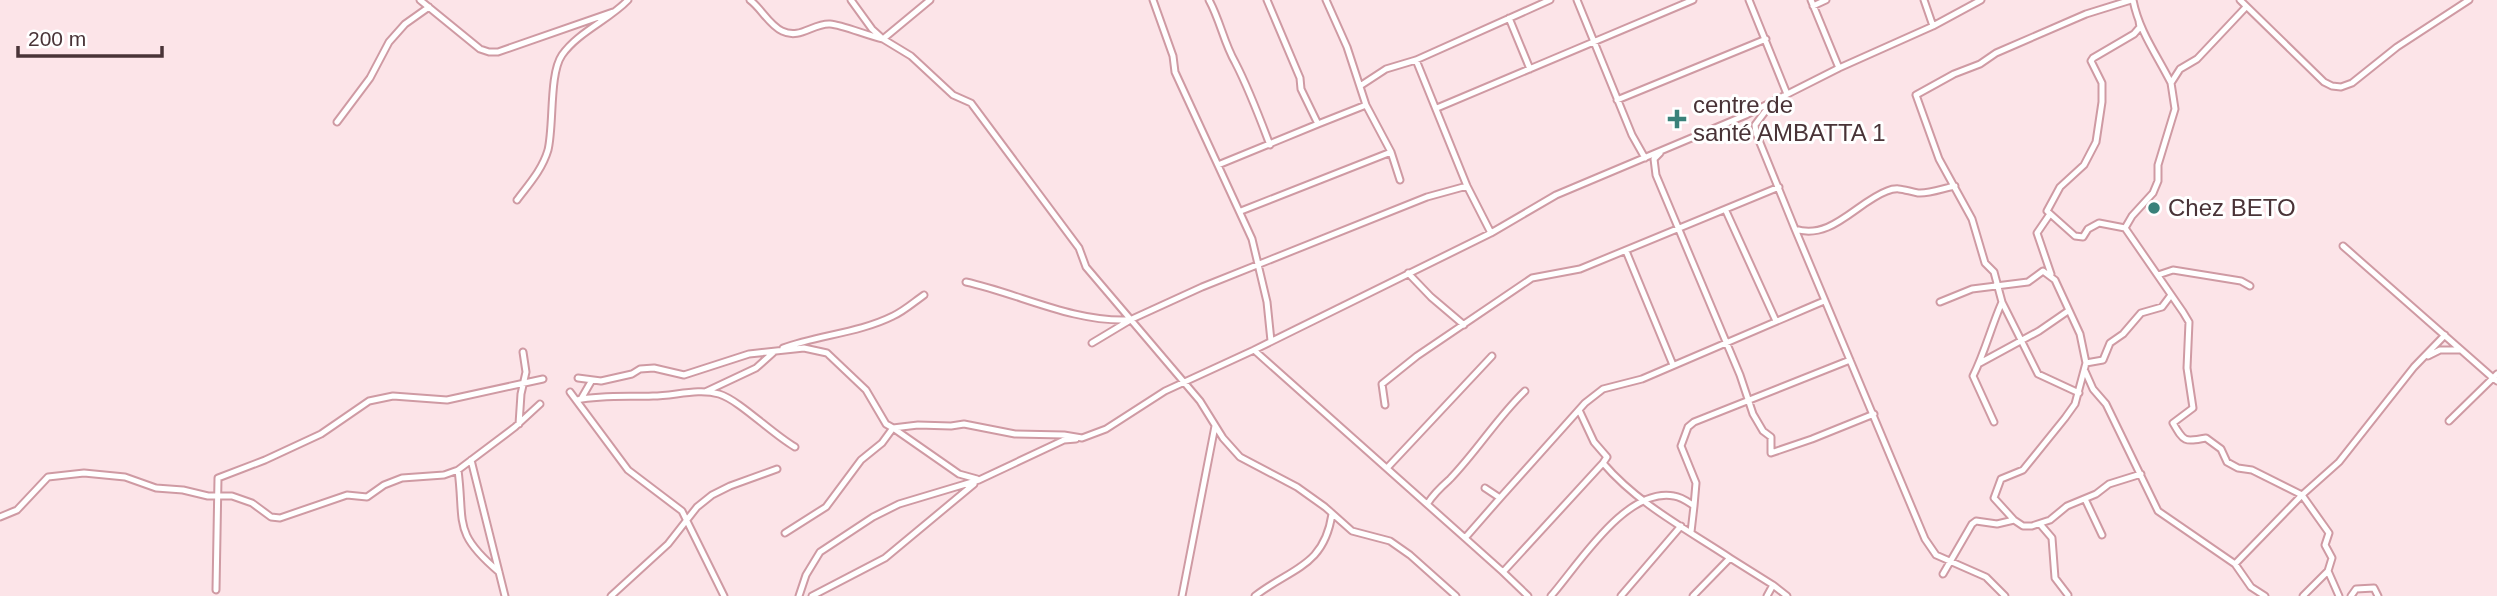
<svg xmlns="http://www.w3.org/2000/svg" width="2497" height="596" font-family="Arial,sans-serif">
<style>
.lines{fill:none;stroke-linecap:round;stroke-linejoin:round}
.minor-casing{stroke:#cf9aa3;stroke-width:9}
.minor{stroke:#fff;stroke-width:5}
.poi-dot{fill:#3a817a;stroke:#fff;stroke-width:2.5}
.labels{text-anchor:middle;stroke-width:6;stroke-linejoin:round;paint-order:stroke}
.poi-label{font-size:24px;fill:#493337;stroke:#fff;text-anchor:start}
</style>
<rect width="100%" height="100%" fill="#fce4e8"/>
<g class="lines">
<defs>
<path id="minor" d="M420,0L480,49L489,52H498L613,12
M750,0C761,8 769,25 782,31C800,40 813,23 830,24C843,25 868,36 883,39L930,0
M851,0L872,29L883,39L911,56L953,95L971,103L1079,248L1086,267L1200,401L1223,438L1240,457L1297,487L1325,507L1352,531L1390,541L1410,555L1456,596
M1153,0L1173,56L1175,72L1252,239L1267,302L1271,341
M1209,0C1220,20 1224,43 1235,62C1249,89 1259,116 1270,145
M1326,0L1347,47L1366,105L1391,152L1400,180
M1577,0L1632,135L1645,158
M1749,0L1787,94
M1811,0L1839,68
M1924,0L1933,26
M2133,0C2139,31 2157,55 2171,83
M2240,0L2324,82L2332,86L2341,87L2352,83L2397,47L2469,0
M1813,6L1826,0
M1509,18L1530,69
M2139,21L2140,27L2134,34L2093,58L2091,61L2102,83V102L2096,142L2084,165L2060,187L2047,211L2075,236L2083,237L2088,229L2099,223L2125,228L2183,312L2189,322L2187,368L2193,408L2173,423C2184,442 2184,442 2206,438L2221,449L2227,462L2238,468L2252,470L2302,495L2235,564
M1416,60L1467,186L1491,233
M1360,86L1386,69L1416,60L1550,0
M1617,100L1766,39
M1770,105L1755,125L1756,133L1795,229C1831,241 1857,202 1887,191C1899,186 1906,191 1918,193C1929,194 1944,188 1955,186
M1437,108L1693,0
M337,122L370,78L389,42L405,24L429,7
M1318,124L1366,105
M1660,153L1654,159L1656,175L1740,375L1753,414L1763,431L1771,437V453L1812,439L1874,414
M1218,165L1318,124L1301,89L1300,78L1267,0
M517,200C529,184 542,170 548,150C554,125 549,74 562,55C578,32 609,20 628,0
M1241,211L1391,152
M1726,211L1776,321
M2050,214L2037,233L2051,274
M2125,228L2132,216L2153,193L2158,181V165L2175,109L2171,83L2180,69L2197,59L2246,7
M1795,229L1925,539L1936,555L1986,577L2005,596
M2343,246L2493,378L2497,374
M1626,251L1673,365
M1408,273L1431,297L1464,325
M2158,275L2173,270L2241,281L2250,286
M966,282C1020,294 1072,322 1128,320
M1940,302L1972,289L2028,282L2043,271L2055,280L2080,334L2086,363L2075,404L2065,418L2023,470L2001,479L1994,498L2014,520L2023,526H2032L2050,520L2067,506L2096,494L2109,484L2141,474
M2002,302L2038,374L2079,393
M1092,343L1132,319L1202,287L1427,197L1467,186
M783,348C818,335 859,333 893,316C904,311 914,302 924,295
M1254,350L1465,538
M2428,356L2440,350H2461
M1980,363L2039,331L2068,311
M2086,363L2103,360L2110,343L2123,334L2141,313L2162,307L2171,295
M2085,371L2093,389L2106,404L2158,511L2235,564L2251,587L2265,596
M578,378L601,381L632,374L640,369L654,368L684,375L749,354L804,348L827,353L866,390L886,424L893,428L918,425L951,426L964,424L1015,434L1064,435L1082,438L1106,429L1165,391L1254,350L1491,233L1556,195L1746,115L1839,68L1933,26L1981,0
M570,392L628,470L682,511L724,596
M705,392L756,368L774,352
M581,399L592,380
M577,400C603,395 627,397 653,396C674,396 698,388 719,394C739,400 772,434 795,447
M1385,405L1382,384L1417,356L1532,278L1580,269L1779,187
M1579,410L1594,442L1607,457L1603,463
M2449,421L2493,378L2497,381
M1994,422L1973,376C1985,352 1991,327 2002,302L1994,272L1985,263L1972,219L1939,159L1916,95L1954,74L1980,64L1996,53L2086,14L2131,0
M519,424L521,394L526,372L523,352
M471,460L505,596
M1388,467L1492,356
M458,470C465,524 452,532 499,572
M1485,488L1500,498L1585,403L1603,389L1642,379L1824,301
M1500,498L1465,538L1503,572
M2085,499L2102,535
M1428,503C1434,493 1441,487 1450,479C1477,451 1497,418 1525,391
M0,517L17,510L48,477L84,473L125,477L156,488L183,490L208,496H232L252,503L271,517L280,518L347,495L367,497L384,485L402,478L444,475L458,470L515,427L540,404
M2040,524L2052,538L2055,578L2068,595
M1691,532L1694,506
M785,533L826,507L861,460L882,443L893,428L959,474L977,479
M1730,558L1773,585L1767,596
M2328,571L2339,596
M1943,574L1972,524L1976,521L1997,524L2014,520
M1773,585L1787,596
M216,590L218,478L265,460L321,434L369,401L393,396L447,400L543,379
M611,596L668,544L697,507L712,495L730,486L777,469
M799,596L806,575L820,552L873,517L899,504L979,480L1064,440L1076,439
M812,596L885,558L974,484
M1182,596L1215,426
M1255,596C1291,568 1324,567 1332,514
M1528,596L1503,572L1603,463C1638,504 1686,529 1730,558L1693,596
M1551,596C1579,564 1626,487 1674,496C1682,497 1688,502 1694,506L1696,483L1681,446L1688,427L1694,422L1850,360
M1621,596L1681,526
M2303,596L2328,571L2332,558L2325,545L2329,533L2302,495L2339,462L2414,367L2445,335
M2351,596L2356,589L2374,588L2378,596"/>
</defs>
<!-- minor casing -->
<use href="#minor" class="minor-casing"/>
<!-- minor -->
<use href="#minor" class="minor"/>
</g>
<!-- markers -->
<g class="poi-dot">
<path d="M1673.5 108.5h7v7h7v7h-7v7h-7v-7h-7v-7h7z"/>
<circle cx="2154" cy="208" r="7"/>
</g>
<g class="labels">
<!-- poi labels -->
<g class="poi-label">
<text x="1693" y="113">centre de<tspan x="1693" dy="28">santé AMBATTA 1</tspan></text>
<text x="2168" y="216">Chez BETO</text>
</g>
</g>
<!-- scale -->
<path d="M18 46v10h144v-10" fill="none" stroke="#493337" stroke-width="3.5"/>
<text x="28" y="46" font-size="21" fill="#493337" stroke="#ffffff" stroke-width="5" paint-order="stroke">200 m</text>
</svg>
